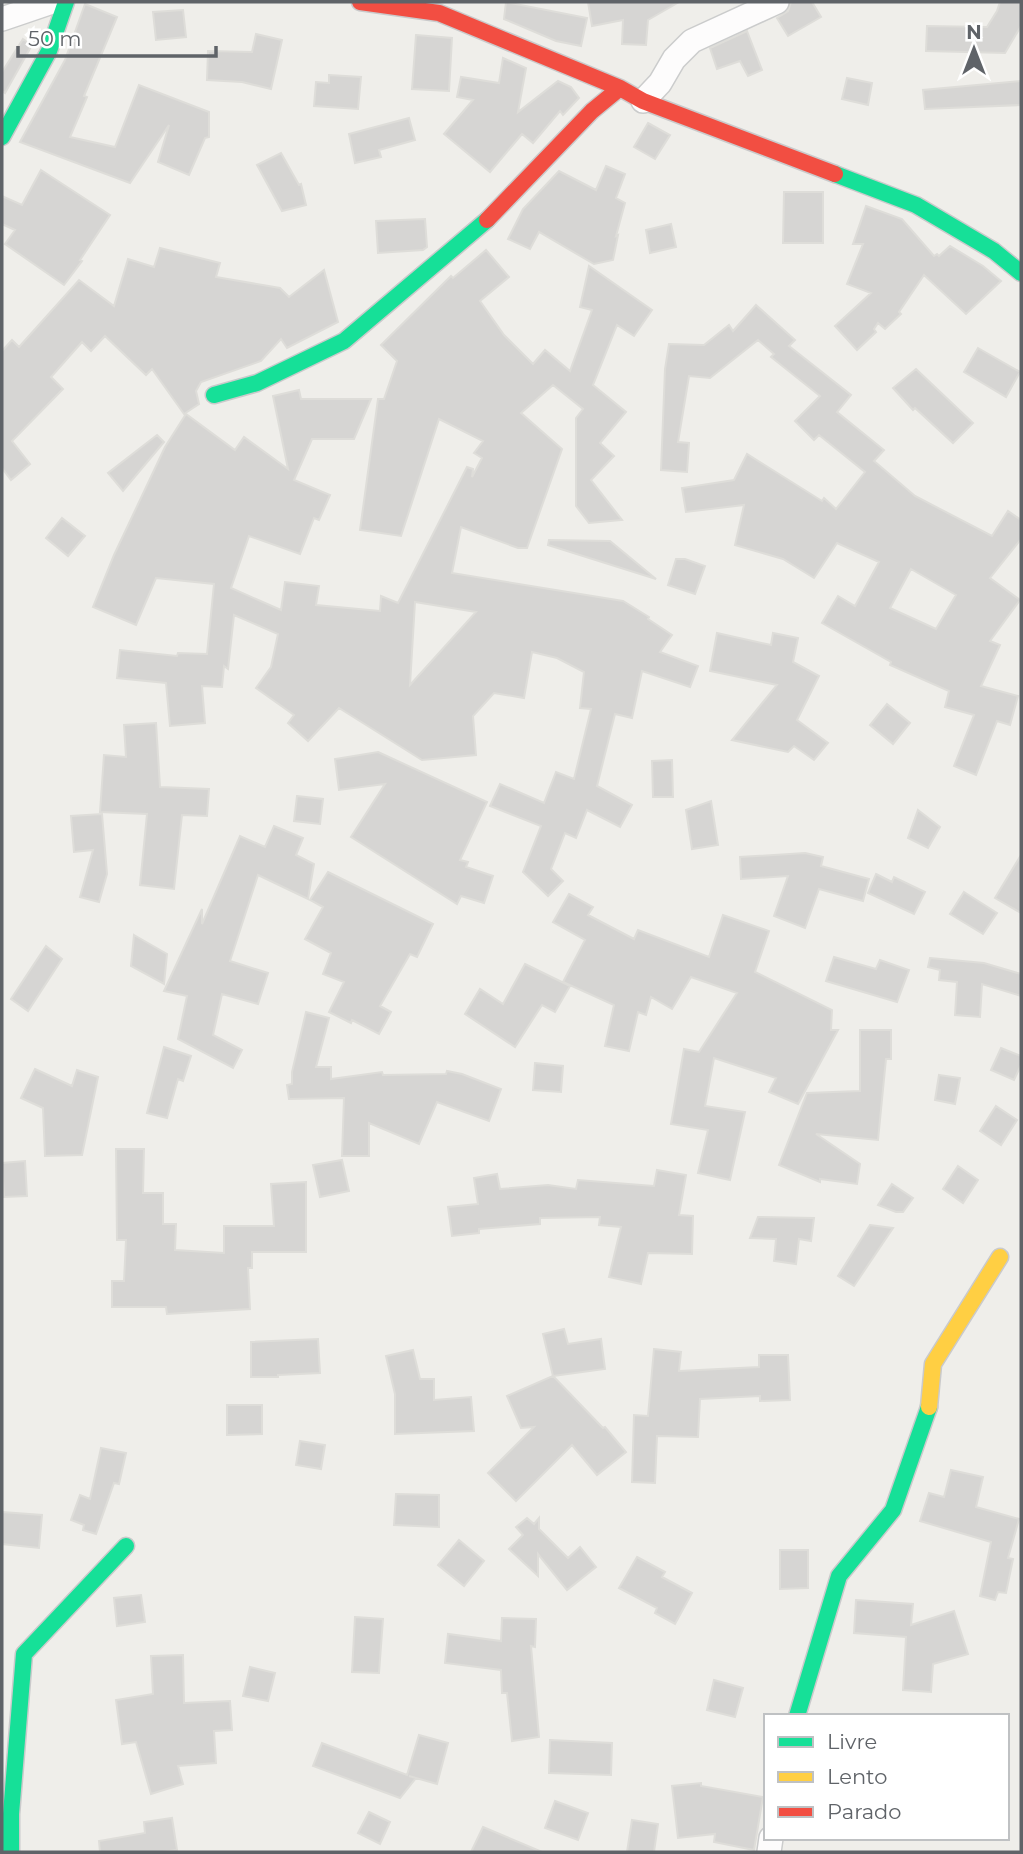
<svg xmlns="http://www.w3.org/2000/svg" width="1023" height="1854" font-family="Montserrat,sans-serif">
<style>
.building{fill:#d6d5d3;stroke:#deddd9;stroke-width:2;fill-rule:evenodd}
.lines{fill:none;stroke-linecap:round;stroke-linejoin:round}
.street-casing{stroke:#cbcccc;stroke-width:26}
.fast-casing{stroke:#cacacb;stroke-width:19}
.slow-casing{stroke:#cacacb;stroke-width:19}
.jam-casing{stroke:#cacacb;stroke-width:19}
.street{stroke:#fdfcfc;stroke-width:23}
.fast{stroke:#16e098;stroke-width:16}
.slow{stroke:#ffcf43;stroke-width:16}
.jam{stroke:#f24e42;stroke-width:16}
</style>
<rect width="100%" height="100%" fill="#efeeea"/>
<!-- building -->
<path class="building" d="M506,2L587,18L581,46L556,41L504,19Z
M588,2H679L648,20L646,45L622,44L623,20L592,26Z
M791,2H812L821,17L788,36L777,18L788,11Z
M1000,2H1021V26L1005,53L926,51L927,26L987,27L997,11Z
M85,4L117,17L84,96L87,97L70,137L115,147L139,85L209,112V137L205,138L189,175L158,162L169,125L130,183L20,142L65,60Z
M183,10L186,37L156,40L153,12Z
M747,31L762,70L748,76L740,61L717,69L710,48Z
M256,34L282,40L271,89L242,82L207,80L208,51L252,52Z
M416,35L452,38L449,91L412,89Z
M23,39L32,45L5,93L2,91V72Z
M503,58L526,68L518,112L558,81L571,87L579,98L563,115L560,111L533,143L522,134L490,172L444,134L473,100L457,97L461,77L499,83Z
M329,75L361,77L358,109L314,106L316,82L329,83Z
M847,78L872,83L868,105L842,99Z
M1021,81V105L925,109L923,90Z
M409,118L415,140L379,150L381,157L355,163L349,134Z
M648,123L670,135L655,159L634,147Z
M281,153L299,185L301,184L306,205L282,211L257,165Z
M606,166L625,174L616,198L625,203L616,236L618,235L613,260L594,264L539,232L530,249L508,239L523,209L559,171L596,190Z
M41,170L110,215L80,260L82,261L64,285L5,244L15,230L2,224V196L22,205Z
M784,192H823V243H783Z
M866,206L902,219L934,256L937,254L939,256L950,246L983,266L1001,281L966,314L924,275L899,312L901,314L885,329L878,323L874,329L876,332L857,350L835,326L871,293L847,284L863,244H853Z
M425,219L427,247L423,250L378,253L376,221Z
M671,224L676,247L650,253L646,230Z
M160,248L220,263L216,277L280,288L289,297L324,270L338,322L287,348L281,339L261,361L201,382L196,391L199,404L184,414L152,369L146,375L105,336L91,351L82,342L51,377L63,389L12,441L30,464L11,480L2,468V351L12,340L19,347L79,280L114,306L128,259L154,267Z
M486,250L509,277L480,301L504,335L533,364L545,350L570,371L592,310L580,307L589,266L652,310L634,336L617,325L593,385L626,412L600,443L614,456L591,480L622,520L589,523L576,506V418L583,409L553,385L521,413L562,449L527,548H518L461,527L452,573L623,601L649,617L648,619L672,635L660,652L698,666L690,687L642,671L632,718L615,714L597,786L632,805L620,827L587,810L576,838L565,833L551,869L563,881L548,896L523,872L541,826L490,806L500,784L544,803L556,772L574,779L591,709L580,708L584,672L557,658L532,652L524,698L494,693L473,716L476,755L422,760L339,708L308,741L288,723L294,715L256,688L271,667L278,634L234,615L228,669L224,666L222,687L202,686L205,723L170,726L166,683L117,678L120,650L177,656L178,653L207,654L214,584L156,578L136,625L93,607L114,555L165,447L186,414L235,450L244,437L288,469L273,396L299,390L301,399H371L354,439H312L294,480L330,495L319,520L314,518L300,554L249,536L231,588L281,610L285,582L319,586L316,605L380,611L381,596L398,603L467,467L473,469L472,477L482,458L474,453L483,441L439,419L401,536L360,530L378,399H384L397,361L381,345L451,276L453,278ZM415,602L476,612L410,685Z
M756,305L795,340L789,346L851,395L837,412L884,450L874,461L915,496L992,536L1008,511L1021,520V539L990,578L1020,600L990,641L1000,645L981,686L1018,696L1010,725L997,721L976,775L954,766L974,715L945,707L949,691L890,665L891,662L822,623L838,596L855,606L879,562L837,543L814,578L783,559L735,545L744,505L686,512L682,488L734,480L747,454L822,501L824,498L836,509L865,472L819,435L814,440L795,421L820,396L771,357L774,354L758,340L710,378L689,376L678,442L689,443L687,472L661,470L665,369L669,344L704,345L729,325L733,331ZM911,569L956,595L936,629L890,608Z
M978,348L1020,372L1006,397L964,372Z
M916,369L973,423L953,443L915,408L913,410L893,388Z
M157,435L164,442L123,491L108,473Z
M62,518L85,536L68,556L46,538Z
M549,540L610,541L656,579L548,545Z
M676,559H685L705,566L695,594L668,585Z
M717,633L771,645L773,633L798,638L793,662L819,676L797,720L828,743L814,760L794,746L788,752L732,740L777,685L710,671Z
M887,704L910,723L893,744L870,725Z
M156,723L160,787L209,789L207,816L182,815L174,889L140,885L147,814L100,812L104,755L126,757L124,725Z
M378,752L487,802L460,860L468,862L466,867L493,876L484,903L461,896L457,904L351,837L385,784L339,790L335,759Z
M672,760L673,797H653L652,761Z
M297,796L323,799L320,824L294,821Z
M711,801L718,845L692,849L686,810Z
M918,810L940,827L928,848L908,838Z
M102,814L107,874L99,902L80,897L93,850L74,852L71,816Z
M274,826L303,838L296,855L314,864L308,899L258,875L230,961L268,973L258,1004L222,994L213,1035L242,1050L233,1068L178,1039L187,996L164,991L202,909V924L240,836L265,847Z
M805,853L823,857L821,866L869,879L863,901L819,889L805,928L774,916L788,876L741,879L740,857Z
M1021,855V913L995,898Z
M328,872L433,924L417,957L410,954L380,1006L391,1012L379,1034L352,1020L351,1023L329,1012L344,982L323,974L331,953L305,939L323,907L310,900Z
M876,874L892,882L894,877L925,892L914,914L868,893Z
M964,892L997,913L983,934L950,914Z
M569,894L593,907L588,915L634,939L638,930L709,957L723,915L769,931L755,972L832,1010L831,1030H838L798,1104L769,1092L776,1078L714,1058L705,1106L745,1112L730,1180L698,1173L708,1130L671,1124L684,1049L699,1052L737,993L691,977L672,1009L651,997L646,1015L638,1012L629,1051L605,1046L614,1005L563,982L585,940L553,922Z
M134,935L167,954L164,984L131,966Z
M46,946L62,959L28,1011L11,999Z
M834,957L876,969L880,960L909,970L897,1002L826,981Z
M930,958L984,963L1021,974V996L982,984L980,1017L955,1015L957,982L939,980L940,970L928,967Z
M525,964L570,986L555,1012L542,1005L515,1047L465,1014L480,989L503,1004Z
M306,1012L329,1018L316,1067H331V1079L382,1072L383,1075L446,1074L447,1071L462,1074L501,1089L489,1121L437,1102L419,1144L369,1123V1156H342L344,1098L289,1099L287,1085L292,1084V1072Z
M860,1030H891V1059H886L878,1140L816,1134L860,1164L857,1184L820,1179V1182L779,1165L807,1093L860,1091Z
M164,1047L191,1056L183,1081L178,1079L167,1118L147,1113Z
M1001,1048L1021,1056V1065L1014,1080L991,1070Z
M535,1063L563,1066L561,1092L533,1090Z
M35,1069L72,1086L77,1070L98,1077L82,1155L45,1156L43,1108L21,1098Z
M939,1075L960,1078L955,1104L935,1100Z
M996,1106L1017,1120L1001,1145L980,1131Z
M116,1149H144L143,1193H163V1224H176L175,1250L224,1253V1226H274L271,1184L306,1182V1252H252V1268H248L250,1309L167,1314L166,1307H112V1281H124L126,1240H117Z
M342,1160L349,1191L320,1197L313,1165Z
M25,1161L27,1196L4,1197L2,1163Z
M958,1166L978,1180L963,1203L943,1189Z
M657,1170L686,1175L679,1215L693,1216L692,1254L648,1253L641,1284L609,1277L621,1227L599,1225L600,1217L540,1218V1224L479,1229V1233L452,1236L448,1207L478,1204L474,1178L497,1174L500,1189L548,1185L576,1189L578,1180L654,1186Z
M892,1184L913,1198L903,1212H896L878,1205Z
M758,1217L814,1218L811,1241L799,1239L796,1264L774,1261L776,1239L750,1238Z
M870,1225L893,1228L854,1286L838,1276Z
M564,1329L568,1344L601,1339L605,1369L553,1376L603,1428L605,1427L626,1452L597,1475L572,1445L516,1501L488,1473L534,1427L521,1428L507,1396L553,1376L543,1334Z
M318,1339L320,1373L278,1375V1377H251V1342Z
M654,1349L681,1352L679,1371L759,1367V1355H788L790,1400L760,1401V1396L700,1399L698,1437L657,1436L655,1483L632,1482L634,1415L648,1416Z
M413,1350L420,1379H434V1400L471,1397L474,1431L395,1434V1394L386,1356Z
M227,1405H262V1434L227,1435Z
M300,1441L325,1445L321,1469L296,1465Z
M101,1448L126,1453L119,1484L114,1483L96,1534L83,1530L84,1525L71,1520L80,1495L90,1499Z
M951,1470L983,1477L976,1507L1019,1519L1008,1558L1013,1559L1006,1593L998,1592L995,1600L980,1596L991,1542L920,1521L929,1493L944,1497Z
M396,1494L439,1495V1527L394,1525Z
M2,1512L42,1515L39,1548L2,1544Z
M527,1518L534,1524L539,1518V1529L568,1558L580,1547L596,1567L567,1590L538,1554V1576L509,1549L523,1535L516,1527Z
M459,1540L484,1561L464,1586L438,1565Z
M780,1550H808V1588L780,1589Z
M637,1557L665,1572L662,1577L692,1593L675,1624L655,1613L657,1608L619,1588Z
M141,1595L145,1622L117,1626L114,1598Z
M856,1600L913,1604L911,1625L954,1611L968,1654L933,1664L931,1692L903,1690L906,1637L854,1633Z
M355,1617L383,1619L379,1673L352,1672Z
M502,1618L536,1619L535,1647L531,1646L539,1737L512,1741L507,1693H502L501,1670L445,1663L448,1634L501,1641Z
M183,1655L184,1703L230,1701L232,1730L214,1731L216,1763L178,1766L183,1784L151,1794L136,1742L122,1744L116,1700L153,1694L151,1656Z
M250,1667L275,1673L268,1701L243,1696Z
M714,1680L743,1688L735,1717L707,1710Z
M419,1735L448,1743L437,1784L409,1776L416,1778L400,1798L313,1766L322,1743L407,1775Z
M550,1740L612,1743L611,1775L549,1773Z
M701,1783V1786L763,1797L754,1850L714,1842L715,1834L678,1838L672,1786Z
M555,1801L588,1813L578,1840L545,1828Z
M369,1812L390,1822L380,1844L358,1833Z
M172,1818L177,1850L162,1852H100L99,1841L145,1833L144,1822Z
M632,1820L658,1824L654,1852H627Z
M483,1827L542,1852H471Z"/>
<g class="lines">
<defs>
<path id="street" d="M2,19L52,2
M643,101L660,83L674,59L692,41L777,2
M769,1852L771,1838"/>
<path id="fast" d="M2,137L49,51L66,2
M835,174L916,205L994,251L1021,273
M214,395L257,383L344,341L487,220
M797,1716L839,1576L893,1510L929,1407
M11,1852V1814L24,1654L126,1546"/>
<path id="slow" d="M929,1407L933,1364L1000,1257"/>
<path id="jam" d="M360,2L439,13L620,88L643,101L835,174
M487,220L592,111L620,88"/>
</defs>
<!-- street casing -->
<use href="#street" class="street-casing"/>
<!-- fast casing -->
<use href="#fast" class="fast-casing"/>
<!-- slow casing -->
<use href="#slow" class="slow-casing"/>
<!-- jam casing -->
<use href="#jam" class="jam-casing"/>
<!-- street -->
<use href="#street" class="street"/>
<!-- fast -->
<use href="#fast" class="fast"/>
<!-- slow -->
<use href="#slow" class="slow"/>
<!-- jam -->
<use href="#jam" class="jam"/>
</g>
<!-- border -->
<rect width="1023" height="1854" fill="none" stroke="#5f6368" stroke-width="7"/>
<!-- legend -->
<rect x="764" y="1714" width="245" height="126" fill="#ffffff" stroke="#bfc1c3" stroke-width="2"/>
<rect x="778" y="1737" width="35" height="10" fill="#16e098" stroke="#bfc1c3" stroke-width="2"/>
<text x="827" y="1749" font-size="21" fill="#5f6368">Livre</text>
<rect x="778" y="1772" width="35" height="10" fill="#ffcf43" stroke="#bfc1c3" stroke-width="2"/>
<text x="827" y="1784" font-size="21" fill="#5f6368">Lento</text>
<rect x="778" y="1807" width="35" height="10" fill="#f24e42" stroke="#bfc1c3" stroke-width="2"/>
<text x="827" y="1819" font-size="21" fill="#5f6368">Parado</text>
<!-- north arrow -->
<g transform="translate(974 49)" stroke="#ffffff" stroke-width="5" paint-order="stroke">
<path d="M0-5L12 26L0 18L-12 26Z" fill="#5f6368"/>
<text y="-10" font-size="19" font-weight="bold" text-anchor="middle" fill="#5f6368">N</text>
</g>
<!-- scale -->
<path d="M18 46v10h198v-10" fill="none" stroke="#5f6368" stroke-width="3.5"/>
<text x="28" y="46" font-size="21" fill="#5f6368" stroke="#ffffff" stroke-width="5" paint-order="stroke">50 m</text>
</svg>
